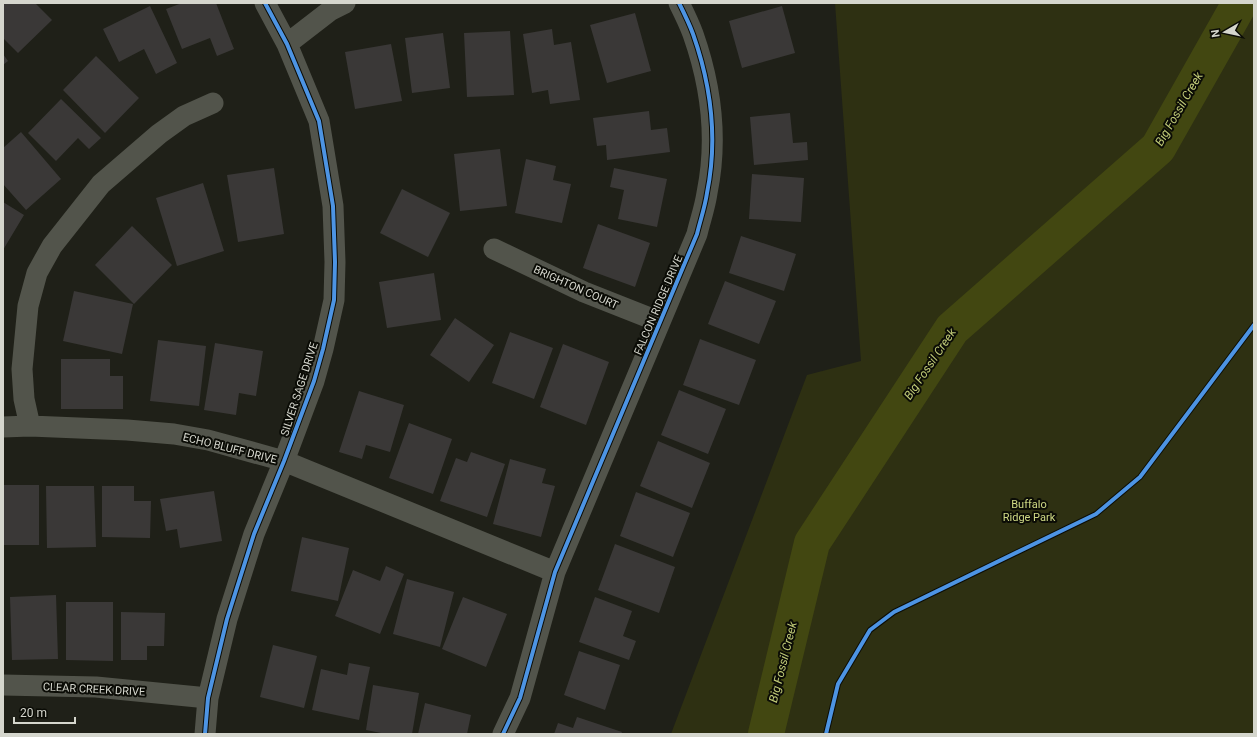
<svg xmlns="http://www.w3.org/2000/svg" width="1257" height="737" font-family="Roboto,sans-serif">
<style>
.green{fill:#2e3012}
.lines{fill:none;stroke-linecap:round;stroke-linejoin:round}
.river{stroke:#424711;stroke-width:36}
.building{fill:#3a3837}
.minor{stroke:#52544b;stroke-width:21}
.cycleway-casing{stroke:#0b0c06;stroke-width:6}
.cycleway{stroke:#4d94e3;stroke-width:4}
.labels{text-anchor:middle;stroke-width:4;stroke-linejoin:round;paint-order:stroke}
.street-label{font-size:11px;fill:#d5d6cd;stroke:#0b0c06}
.park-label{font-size:11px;fill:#d0da85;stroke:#0b0c06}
.water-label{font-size:12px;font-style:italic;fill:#c2cc78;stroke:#0b0c06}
</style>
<rect width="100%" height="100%" fill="#1f2018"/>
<!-- green -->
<path class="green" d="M835,3H1254V734H671L807,375L861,361Z"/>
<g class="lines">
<!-- river -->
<path class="river" d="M766,734L812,543L952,329L1158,148L1240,3"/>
</g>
<!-- building -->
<path class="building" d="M3,3H35L52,20L18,53L3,38Z
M182,3H216L234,49L217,56L210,38L182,49L166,9Z
M150,6L177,63L156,74L144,49L119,62L103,29Z
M782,6L795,53L742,68L729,21Z
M635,13L651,71L607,83L590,25Z
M552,29L554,45L571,42L580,100L550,104L548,90L532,93L523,34Z
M510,31L514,95L467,97L464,33Z
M443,33L450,88L412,93L405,38Z
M391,44L402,101L355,109L345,52Z
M3,54L8,61L3,65Z
M96,56L139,98L105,133L63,90Z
M61,99L101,138L89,149L78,138L56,161L28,133Z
M649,111L651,130L667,128L670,152L607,160L606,145L597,146L593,118Z
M790,113L793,143L807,142L808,160L754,165L750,117Z
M21,132L61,179L26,210L3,184V148Z
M500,149L507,206L460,211L454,154Z
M526,159L556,166L553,180L571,184L562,223L515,213Z
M274,168L284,234L238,242L227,175Z
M614,168L667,179L657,227L618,219L624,190L610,187Z
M752,174L804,178L801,222L749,219Z
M203,183L224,251L177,266L156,198Z
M402,189L450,213L428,257L380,233Z
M3,202L24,215L3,250Z
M598,224L650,243L635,287L583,268Z
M132,226L172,265L134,304L95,265Z
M741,236L796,254L784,291L729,273Z
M434,273L441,320L387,328L379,282Z
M725,281L776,301L759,344L708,324Z
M74,291L133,304L122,354L63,341Z
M455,318L494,345L469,382L430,355Z
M510,332L553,348L534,399L492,383Z
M700,339L756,360L739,405L683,385Z
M158,340L206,346L199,406L150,401Z
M215,343L263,351L256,396L239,393L236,415L204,410Z
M563,344L609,362L586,425L540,407Z
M61,359H110V376H123V409H61Z
M679,390L726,409L708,454L661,435Z
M359,391L404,405L390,452L366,445L362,459L339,452Z
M409,423L452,439L433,494L389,478Z
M658,441L710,463L692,508L640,486Z
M471,452L505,464L487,517L440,501L456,458L467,462Z
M510,459L546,469L542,483L555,486L541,537L493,524Z
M3,485H39V545H3Z
M46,486H94L96,547L47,548Z
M102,486H134V501H151L150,538L102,537Z
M214,491L222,541L180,548L177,529L166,531L160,499Z
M636,492L690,513L673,557L620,536Z
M302,537L349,548L338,601L291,591Z
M615,544L675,567L659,613L598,590Z
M386,566L404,574L380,634L335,616L353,570L380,581Z
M407,579L454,592L440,647L393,634Z
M56,595L58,659L12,660L10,597Z
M463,597L507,614L486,667L442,649Z
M595,597L632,611L623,636L636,641L629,660L579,642Z
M66,602H113V661L66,660Z
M121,612L165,613L164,646H147V660H121Z
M273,645L317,656L304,708L260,697Z
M579,651L620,665L605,710L564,695Z
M349,663L370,667L359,720L312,710L321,669L347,675Z
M373,685L419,693L412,734H381V733L366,730Z
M425,703L471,715L467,734H418Z
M577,717L622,732L621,734H554L558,723L573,728Z"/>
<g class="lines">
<!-- minor -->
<path class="minor" d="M287,44L331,10L345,3
M494,249L584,292L660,322
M30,426L24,399L22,369L28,306L37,273L52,246L101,184L159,134L184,116L213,103
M3,427L30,426L127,430L174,434L208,440L284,461L555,572
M3,685L96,687L208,698
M205,734L208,698L227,619L254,534L284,461L314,381L323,349L334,300L335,262L333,206L319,121L287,44L265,3
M503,734L520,698L555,572L697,234C700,221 705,207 707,193C718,139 711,85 693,34C689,23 684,13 679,3"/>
<defs>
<path id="cycleway" d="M205,734L208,698L227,619L254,534L284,461L314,381L323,349L334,300L335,262L333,206L319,121L287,44L265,3
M503,734L520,698L555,572L697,234C700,221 705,207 707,193C718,139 711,85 693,34C689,23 684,13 679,3
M826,734L838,684L870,630L894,612L1096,514L1140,477L1254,325"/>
</defs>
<!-- cycleway casing -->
<use href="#cycleway" class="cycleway-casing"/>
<!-- cycleway -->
<use href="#cycleway" class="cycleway"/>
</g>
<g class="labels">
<!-- street labels -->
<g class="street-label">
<text transform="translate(576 287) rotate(24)" y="4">BRIGHTON COURT</text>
<text transform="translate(658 305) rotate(-67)" y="4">FALCON RIDGE DRIVE</text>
<text transform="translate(299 389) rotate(-72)" y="4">SILVER SAGE DRIVE</text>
<text transform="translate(230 448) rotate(14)" y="4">ECHO BLUFF DRIVE</text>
<text transform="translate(94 689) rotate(3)" y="4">CLEAR CREEK DRIVE</text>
</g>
<!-- park labels -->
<g class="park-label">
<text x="1029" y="508">Buffalo<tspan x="1029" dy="13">Ridge Park</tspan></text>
</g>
<!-- water labels -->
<g class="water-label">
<text transform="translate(1179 109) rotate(-60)" y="4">Big Fossil Creek</text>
<text transform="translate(930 364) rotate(-56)" y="4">Big Fossil Creek</text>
<text transform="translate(783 662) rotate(-76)" y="4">Big Fossil Creek</text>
</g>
</g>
<!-- border -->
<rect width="1257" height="737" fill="none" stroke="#d5d6cd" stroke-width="8"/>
<!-- north arrow -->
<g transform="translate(1225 32) rotate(261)" stroke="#0b0c06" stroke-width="3" paint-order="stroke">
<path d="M0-3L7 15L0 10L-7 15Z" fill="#d5d6cd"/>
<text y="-6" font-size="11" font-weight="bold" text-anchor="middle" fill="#d5d6cd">N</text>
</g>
<!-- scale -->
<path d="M14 717v6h61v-6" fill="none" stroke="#d5d6cd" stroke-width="2"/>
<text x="20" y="717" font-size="12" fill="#d5d6cd" stroke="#0b0c06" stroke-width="3" paint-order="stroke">20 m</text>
</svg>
